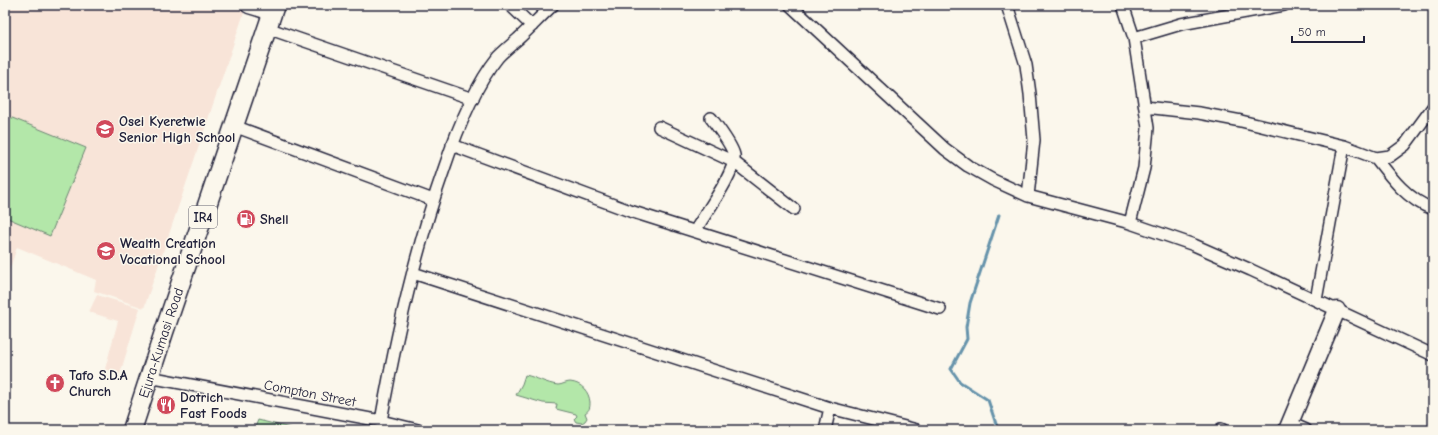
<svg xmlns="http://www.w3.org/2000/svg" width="1438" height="435" font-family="'Comic Neue',sans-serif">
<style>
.built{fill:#f8e4d8}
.green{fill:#b3e7a9;stroke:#6a8472}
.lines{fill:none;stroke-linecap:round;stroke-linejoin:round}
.stream{stroke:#6693ab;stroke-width:3}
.street-casing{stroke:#22223b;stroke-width:14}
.secondary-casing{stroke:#22223b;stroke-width:19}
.primary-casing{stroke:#22223b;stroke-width:21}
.street{stroke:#fbf7ec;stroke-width:11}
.secondary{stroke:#fbf7ec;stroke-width:16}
.primary{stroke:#fbf7ec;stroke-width:18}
.labels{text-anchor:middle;stroke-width:3;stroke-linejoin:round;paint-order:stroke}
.shield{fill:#fbf7ec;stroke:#636270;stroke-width:1}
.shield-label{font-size:13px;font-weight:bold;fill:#22223b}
.poi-label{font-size:14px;font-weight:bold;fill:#22223b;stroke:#fbf7ec;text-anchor:start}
.street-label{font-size:14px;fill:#22223b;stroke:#fbf7ec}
</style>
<rect width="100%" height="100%" fill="#fbf7ec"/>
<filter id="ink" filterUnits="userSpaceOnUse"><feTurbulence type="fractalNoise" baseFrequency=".025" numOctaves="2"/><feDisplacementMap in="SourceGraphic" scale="8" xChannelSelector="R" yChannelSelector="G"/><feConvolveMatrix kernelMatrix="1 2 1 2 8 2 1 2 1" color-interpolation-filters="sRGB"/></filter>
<g filter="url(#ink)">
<!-- built -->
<path class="built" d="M5,5H226L245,10L144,308L94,291L96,280L17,247L5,283Z
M97,295L140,308L120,374L105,369L118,321L89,312Z"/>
<!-- green -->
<path class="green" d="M5,115L86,148L50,236L5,217Z
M525,375C536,377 547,384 558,385C562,385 566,382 570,382C582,383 589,392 590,402C590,407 590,410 585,413L587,418L585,421L582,423L576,422L574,419L577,416L576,414L556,409L557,404L543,403L516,395L522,384Z
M258,420L298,430H254Z"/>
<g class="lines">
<!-- stream -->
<path class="stream" d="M998,430L988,400L960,382L951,369L967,339L966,327L970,303L999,215"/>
<defs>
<path id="street" d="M510,5L532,26
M790,5L945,149L968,166L993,180L1028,196L1130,223L1194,245L1251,270L1433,355
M1007,5L1026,65L1030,94L1034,140L1028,196
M1123,5L1134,38L1148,128L1144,168L1130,223
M267,28L473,99
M1134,38L1181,24L1284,5
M1145,107L1199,113L1241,121L1344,146L1376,158L1390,156L1405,145L1433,107
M234,126L433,200
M659,127L734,162L794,209
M452,145L630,211L940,309
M1376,158C1392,179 1408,200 1433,209
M695,231C704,215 737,171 734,155C732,145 717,126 711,118
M413,273L830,408L917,430
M1316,300L1344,146
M149,377L381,421L418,430
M381,421C396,336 415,251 444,169C456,133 474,87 498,57C504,51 511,45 518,39C530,28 541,16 553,5
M1290,423L1306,430
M1221,429L1223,430
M825,430L830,408"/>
<path id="secondary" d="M249,5L272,12
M1287,430L1337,310"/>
<g id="primary">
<path id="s1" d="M132,430L164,332L275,5"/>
</g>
</defs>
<!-- street casing -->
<use href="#street" class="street-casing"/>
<!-- secondary casing -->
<use href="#secondary" class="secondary-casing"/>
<!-- primary casing -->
<use href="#primary" class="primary-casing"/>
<!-- street -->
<use href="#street" class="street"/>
<!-- secondary -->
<use href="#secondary" class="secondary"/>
<!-- primary -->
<use href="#primary" class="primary"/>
</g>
</g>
<!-- icons -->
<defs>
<symbol id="school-disc" viewBox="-11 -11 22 22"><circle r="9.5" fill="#d1495b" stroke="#fbf7ec"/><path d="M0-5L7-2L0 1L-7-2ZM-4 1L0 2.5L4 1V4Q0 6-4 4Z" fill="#fff"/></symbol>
<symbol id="fuel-disc" viewBox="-11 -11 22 22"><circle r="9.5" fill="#d1495b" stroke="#fbf7ec"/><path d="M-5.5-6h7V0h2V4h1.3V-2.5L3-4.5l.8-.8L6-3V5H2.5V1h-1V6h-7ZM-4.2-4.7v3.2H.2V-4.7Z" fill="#fff"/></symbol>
<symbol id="church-disc" viewBox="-11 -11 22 22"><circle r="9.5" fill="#d1495b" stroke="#fbf7ec"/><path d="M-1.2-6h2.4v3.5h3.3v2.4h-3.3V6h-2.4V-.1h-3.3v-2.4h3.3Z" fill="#fff"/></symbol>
<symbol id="restaurant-disc" viewBox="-11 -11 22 22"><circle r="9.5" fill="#d1495b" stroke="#fbf7ec"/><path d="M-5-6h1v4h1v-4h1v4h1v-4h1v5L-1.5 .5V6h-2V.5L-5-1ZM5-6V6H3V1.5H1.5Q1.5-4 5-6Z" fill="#fff"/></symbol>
</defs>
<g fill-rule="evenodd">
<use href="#school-disc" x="94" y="118" width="22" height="22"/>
<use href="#fuel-disc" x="235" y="208" width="22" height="22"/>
<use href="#school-disc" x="95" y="240" width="22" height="22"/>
<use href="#church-disc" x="44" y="372" width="22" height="22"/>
<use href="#restaurant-disc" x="155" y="394" width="22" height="22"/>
</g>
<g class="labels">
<!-- shield labels -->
<rect class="shield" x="189" y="206" width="28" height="22" rx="3"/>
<g class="shield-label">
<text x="203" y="222">IR4</text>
</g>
<!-- poi labels -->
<g class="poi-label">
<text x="119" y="126">Osei Kyeretwie<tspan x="119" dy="16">Senior High School</tspan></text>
<text x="260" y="224">Shell</text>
<text x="120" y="248">Wealth Creation<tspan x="120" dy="16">Vocational School</tspan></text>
<text x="69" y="380">Tafo S.D.A<tspan x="69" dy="16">Church</tspan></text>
<text x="180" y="402">Dotrich<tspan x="180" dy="16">Fast Foods</tspan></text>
</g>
<!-- street labels -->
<g class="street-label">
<text dy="5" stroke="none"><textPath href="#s1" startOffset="92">Ejura-Kumasi Road</textPath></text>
<text transform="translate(310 393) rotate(11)" y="5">Compton Street</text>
</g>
</g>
<!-- margin -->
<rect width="1438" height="435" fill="none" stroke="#fbf7ec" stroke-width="20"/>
<rect x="10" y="10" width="1418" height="415" fill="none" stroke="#22223b" stroke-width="1.5" filter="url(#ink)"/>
<!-- scale -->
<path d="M1292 36v6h72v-6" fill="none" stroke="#22223b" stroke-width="2"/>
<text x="1298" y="36" font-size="12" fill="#22223b" stroke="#fbf7ec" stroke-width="3" paint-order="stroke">50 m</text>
</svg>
